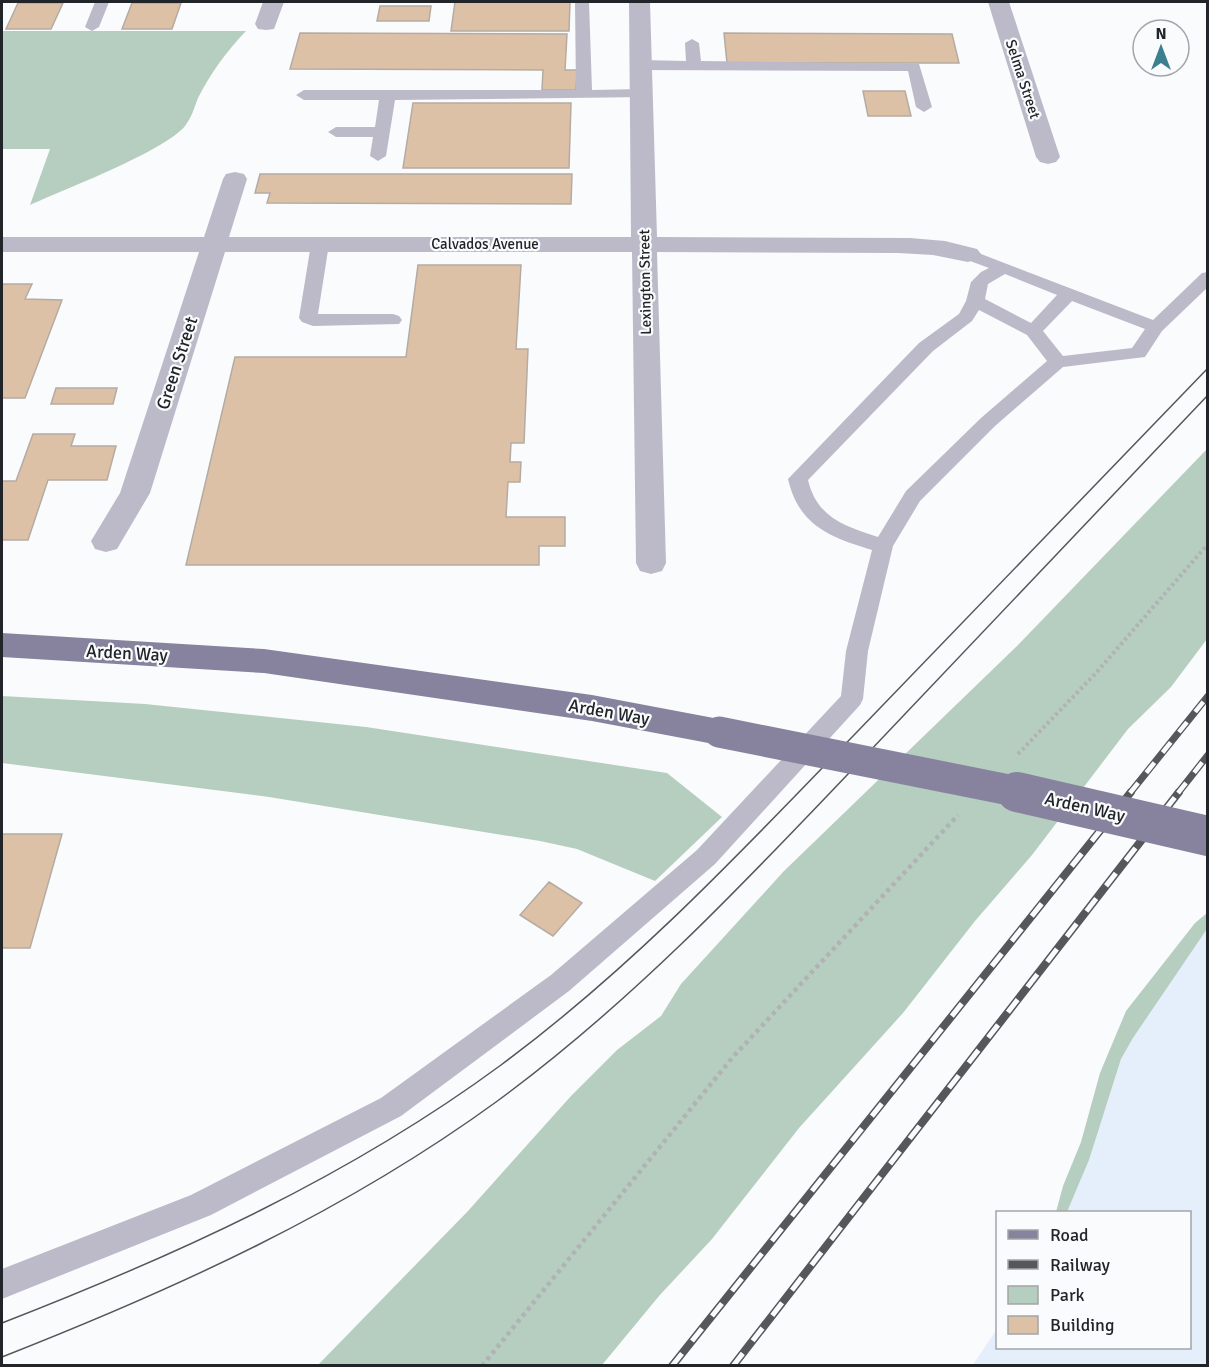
<svg xmlns="http://www.w3.org/2000/svg" width="1209" height="1367" font-family="Signika,sans-serif">
<style>
.built{fill:#e5effc}
.green{fill:#b5cebf}
.building{fill:#ddc1a7;stroke:#b4aba2;stroke-width:1.5}
.lines{fill:none;stroke-linecap:round;stroke-linejoin:round}
.path-far1{stroke:#b1b2b5;stroke-width:4;stroke-dasharray:3 3;stroke-linecap:butt}
.path{stroke:#b1b2b5;stroke-width:4.5;stroke-dasharray:4 4;stroke-linecap:butt}
.service{fill:#bcbac9;fill-rule:evenodd}
.minor{fill:#bcbac9;fill-rule:evenodd}
.primary{fill:#87839e;fill-rule:evenodd}
.tram{stroke:#55575b;stroke-width:1.5}
.rail-far1-casing{stroke:#55575b;stroke-width:7}
.rail-casing{stroke:#55575b;stroke-width:8}
.rail-far1{stroke:#fafbfd;stroke-width:4.5;stroke-dasharray:13;stroke-linecap:butt}
.rail{stroke:#fafbfd;stroke-width:5;stroke-dasharray:16;stroke-linecap:butt}
.primary-bridge-far1{stroke:#87839e;stroke-width:31}
.primary-bridge{stroke:#87839e;stroke-width:40}
.labels{text-anchor:middle;stroke-width:4.5;stroke-linejoin:round;paint-order:stroke}
.far-street-label{font-size:15px;fill:#212428;stroke:#fafbfd}
.street-label{font-size:18px;fill:#212428;stroke:#fafbfd}
</style>
<rect width="100%" height="100%" fill="#fafbfd"/>
<!-- built -->
<path class="built" d="M1207,929V1365L972,1366L997,1329L998,1348H1190V1212H1067L1089,1160L1121,1059L1133,1038Z"/>
<!-- green -->
<path class="green" d="M2,31H246C227,51 211,72 198,98C194,108 192,117 185,126C165,151 63,190 30,205L50,149H2Z
M1207,449V639L1171,687L1128,729L1032,855L975,921L903,1013L799,1128L712,1239L659,1296L602,1365L317,1366L468,1211L571,1096L617,1050L661,1016L681,984L784,871L1017,646Z
M2,696L145,704L366,727L667,773L722,817L655,881L577,849L540,841L269,797L2,763Z
M1207,913V929L1133,1038L1121,1059L1089,1160L1067,1212H1056L1063,1186L1081,1142L1100,1073L1126,1011L1195,923Z"/>
<!-- building -->
<path class="building" d="M455,2H570L569,31H451Z
M18,3H63L51,29H6Z
M132,3H181L172,29H122Z
M380,6H431L429,21H377Z
M300,33L567,34L565,70H577L576,90H542L543,70L290,69Z
M724,33L952,34L959,63H727Z
M863,91H905L911,116H868Z
M413,103H571L569,168H403Z
M260,174H572L571,204L267,203L270,193H255Z
M418,265H521L516,349H528L524,443H511L510,462H521L520,482H508L506,517H565V546H539V565H186L235,357H406Z
M2,284H32L25,299L62,300L25,398H2Z
M56,388H117L113,404H51Z
M33,434H75L71,446H116L107,480H48L28,540H2V481H16Z
M2,834H62L30,948H2Z
M549,882L582,903L553,936L520,915Z"/>
<g class="lines">
<!-- path-far1 -->
<path class="path-far1" d="M1018,754L1096,673L1208,544"/>
<!-- path -->
<path class="path" d="M482,1366L732,1058L958,815"/>
<!-- service -->
<path class="service" d="M95,2H109L99,27L92,31L85,27Z
M575,2H589L592,90L641,89L646,91L649,94L646,97L395,100L386,156L378,161L370,156L373,137H336L328,132L336,127H375L379,100H304L296,95L304,90H576Z
M692,39L699,43L701,61L919,64L932,107L924,112L916,107L908,71L640,70L632,65L640,60L686,61L685,43Z
M320,239L326,240L329,244L318,314H393L399,316L402,320L399,324L313,326L302,322L299,318L311,244L314,240Z
M968,249L1153,320L1202,273L1208,272V287L1162,331L1145,357L1063,367L995,426L920,501L893,546L868,651L863,699L860,705L715,864L569,991L401,1116L211,1215L2,1299V1269L191,1195L381,1098L551,975L697,850L841,696L846,651L872,550C830,537 799,526 788,479L919,343L959,314L966,301L971,282L981,272L989,268L962,258L959,254L962,250ZM1005,274L1057,295L1031,323L985,299L988,284ZM1072,301L1145,329L1132,348L1063,356L1043,331ZM979,310L1027,335L1047,361L981,418L906,491L878,537C845,526 817,518 808,480L933,351L972,321Z"/>
<!-- minor -->
<path class="minor" d="M263,2H284L274,29L266,30L258,29L255,24Z
M629,2H650L657,237L910,238L945,241L977,249L981,254L977,259L968,262L933,255L898,253L657,252L666,563L662,571L651,574L640,571L636,563L632,252H225L150,493L117,549L106,552L95,549L91,541L120,493L199,252H2V237H204L223,179L226,174L235,172L244,174L247,179L229,237H631Z
M988,2H1009L1060,157L1056,162L1048,164L1040,162L1036,157Z"/>
<!-- primary -->
<path class="primary" d="M2,633L264,649L592,695L719,719L731,723L736,732L731,741L719,745L592,721L264,673L2,657Z"/>
<!-- tram -->
<path class="tram" d="M2,1323C177,1255 349,1177 501,1065C632,968 742,851 855,734C973,612 1090,490 1208,368
M2,1357C175,1289 345,1212 496,1102C634,1001 750,877 867,754C981,634 1094,515 1208,395"/>
<defs>
<path id="rail-far1" d="M1130,793L1208,696
M1178,793L1208,755"/>
<path id="rail" d="M672,1366L1131,792
M733,1366L1179,792"/>
</defs>
<!-- rail-far1 casing -->
<use href="#rail-far1" class="rail-far1-casing"/>
<!-- rail casing -->
<use href="#rail" class="rail-casing"/>
<!-- rail-far1 -->
<use href="#rail-far1" class="rail-far1"/>
<!-- rail -->
<use href="#rail" class="rail"/>
<!-- primary-bridge-far1 -->
<path class="primary-bridge-far1" d="M719,732L1024,793"/>
<!-- primary-bridge -->
<path class="primary-bridge" d="M1017,792L1208,836"/>
</g>
<g class="labels">
<!-- far-street labels -->
<g class="far-street-label">
<text transform="translate(1023 79) rotate(72)" y="5">Selma Street</text>
<text x="485" y="249">Calvados Avenue</text>
<text transform="translate(645 282) rotate(-91)" y="5">Lexington Street</text>
</g>
<!-- street labels -->
<g class="street-label">
<text transform="translate(177 363) rotate(-72)" y="6">Green Street</text>
<text transform="translate(127 653) rotate(3)" y="6">Arden Way</text>
<text transform="translate(609 712) rotate(10)" y="6">Arden Way</text>
<text transform="translate(1085 807) rotate(13)" y="6">Arden Way</text>
</g>
</g>
<!-- border -->
<rect width="1209" height="1367" fill="none" stroke="#212428" stroke-width="6"/>
<!-- legend -->
<rect x="996" y="1211" width="195" height="138" fill="#fafbfd" stroke="#a3a5a8" stroke-width="1.5"/>
<rect x="1008" y="1230" width="30" height="9" fill="#87839e" stroke="#a3a5a8" stroke-width="1.5"/>
<text x="1050" y="1241" font-size="18" fill="#212428">Road</text>
<rect x="1008" y="1260" width="30" height="9" fill="#55575b" stroke="#a3a5a8" stroke-width="1.5"/>
<text x="1050" y="1271" font-size="18" fill="#212428">Railway</text>
<rect x="1008" y="1286" width="30" height="18" fill="#b5cebf" stroke="#a3a5a8" stroke-width="1.5"/>
<text x="1050" y="1301" font-size="18" fill="#212428">Park</text>
<rect x="1008" y="1316" width="30" height="18" fill="#ddc1a7" stroke="#a3a5a8" stroke-width="1.5"/>
<text x="1050" y="1331" font-size="18" fill="#212428">Building</text>
<!-- north arrow -->
<g transform="translate(1161 48)"><circle r="28" fill="#fafbfd" stroke="#a3a5a8" stroke-width="1.5"/>
<path d="M0-4.5L10 22L0 15L-10 22Z" fill="#3c808f"/>
<text y="-9" font-size="16" font-weight="bold" text-anchor="middle" fill="#212428">N</text>
</g>
</svg>
